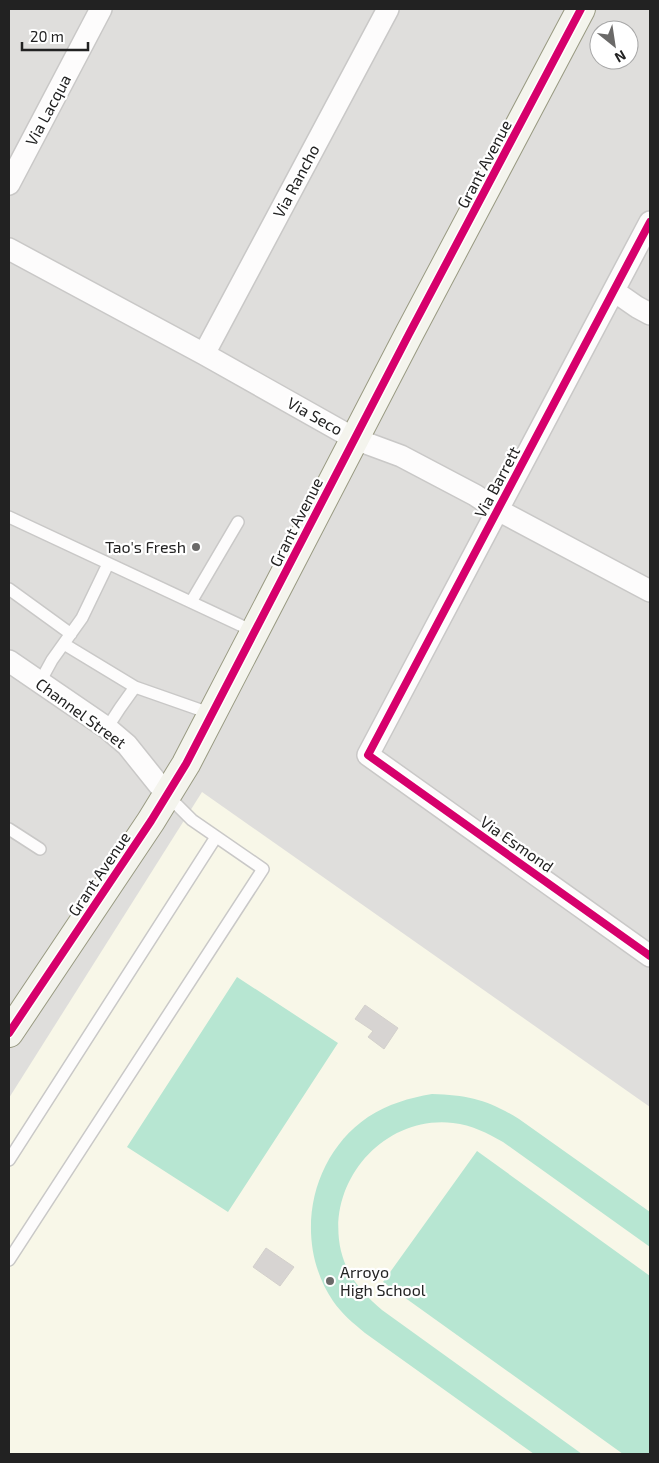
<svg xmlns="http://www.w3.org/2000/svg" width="659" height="1463" font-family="'Exo 2',sans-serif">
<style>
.residential{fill:#dfdedc;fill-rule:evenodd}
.education{fill:#f8f7e8}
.pitch{fill:#b7e6d2}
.building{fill:#d7d4d2;stroke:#d3d0cc}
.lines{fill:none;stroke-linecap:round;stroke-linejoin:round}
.lane-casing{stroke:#c9c8c7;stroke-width:14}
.street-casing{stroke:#c9c8c7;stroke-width:24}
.secondary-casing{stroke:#999a82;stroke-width:30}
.lane{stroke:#fdfcfc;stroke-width:11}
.street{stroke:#fdfcfc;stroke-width:21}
.secondary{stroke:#f4f4ed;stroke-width:28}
.cycleway-casing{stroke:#fff;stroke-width:11}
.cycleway{stroke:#d6006c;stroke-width:8}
.poi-dot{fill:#6a6968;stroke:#fff;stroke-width:2}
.labels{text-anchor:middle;stroke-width:4.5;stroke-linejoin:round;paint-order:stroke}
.street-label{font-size:16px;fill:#222;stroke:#fff}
.poi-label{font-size:16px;fill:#222;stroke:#fff;text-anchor:end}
</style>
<rect width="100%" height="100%" fill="#f0eeeb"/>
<!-- residential -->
<path class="residential" d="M9,9H650V1454H9ZM599,30H629V60H599Z"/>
<!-- education -->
<path class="education" d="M202,792L650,1107V1454H9V1098Z"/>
<!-- pitch -->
<path class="pitch" d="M237,977L338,1043L228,1212L127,1147Z
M432,1094C469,1095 488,1100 519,1119L650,1212V1247L503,1142C487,1133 472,1125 453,1123C383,1115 325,1183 341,1251C347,1276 363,1294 382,1310L582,1454H534L365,1333C353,1323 342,1314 333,1301C293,1242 309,1157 368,1117C388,1104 409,1098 432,1094Z
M477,1151L650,1276V1454H623L383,1282Z"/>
<!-- building -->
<path class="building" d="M365,1005L398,1028L384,1049L368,1037L373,1031L355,1019Z
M266,1248L294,1267L280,1286L253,1267Z"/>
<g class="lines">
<defs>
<path id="lane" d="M9,517L255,632
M9,589L71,634
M191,602L238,522
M64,644L135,687L212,714
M40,682L52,660L82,618L108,564
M107,728L120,708L135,687
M9,829L40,849
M9,1160L216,837
M9,1260L263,869L192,820L167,795"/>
<path id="street" d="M9,184L101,9
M650,222L368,755L650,956
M9,249L204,354L355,439L401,456L475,495L498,510L650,591
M614,291L637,307L650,314
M204,354L388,9
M9,661L107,728L127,745L167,795"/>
<path id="secondary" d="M9,1033L151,821L186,764L409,334L581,9"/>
</defs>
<!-- lane casing -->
<use href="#lane" class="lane-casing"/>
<!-- street casing -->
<use href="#street" class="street-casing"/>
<!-- secondary casing -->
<use href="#secondary" class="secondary-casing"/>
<!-- lane -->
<use href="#lane" class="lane"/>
<!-- street -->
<use href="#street" class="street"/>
<!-- secondary -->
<use href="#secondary" class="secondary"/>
<defs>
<path id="cycleway" d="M650,222L368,755L650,956
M9,1033L151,821L186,764L409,334L581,9"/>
</defs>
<!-- cycleway casing -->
<use href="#cycleway" class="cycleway-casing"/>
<!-- cycleway -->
<use href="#cycleway" class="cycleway"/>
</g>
<!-- markers -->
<g class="poi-dot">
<circle cx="196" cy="547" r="5"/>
<circle cx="330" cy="1281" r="5"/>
</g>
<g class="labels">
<!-- street labels -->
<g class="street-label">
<text transform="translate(48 110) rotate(-62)" y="6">Via Lacqua</text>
<text transform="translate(484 164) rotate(-62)" y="6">Grant Avenue</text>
<text transform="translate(296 181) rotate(-62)" y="6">Via Rancho</text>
<text transform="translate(315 416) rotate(29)" y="6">Via Seco</text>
<text transform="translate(497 482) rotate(-62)" y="6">Via Barrett</text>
<text transform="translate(296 522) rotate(-63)" y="6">Grant Avenue</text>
<text transform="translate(81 713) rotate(36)" y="6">Channel Street</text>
<text transform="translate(517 844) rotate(35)" y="6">Via Esmond</text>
<text transform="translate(99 874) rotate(-56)" y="6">Grant Avenue</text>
</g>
<!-- poi labels -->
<g class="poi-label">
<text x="186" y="553">Tao's Fresh</text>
<text x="340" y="1278" text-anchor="start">Arroyo<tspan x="340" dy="18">High School</tspan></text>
</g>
</g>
<!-- border -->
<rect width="659" height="1463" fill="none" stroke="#222222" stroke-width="20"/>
<!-- north arrow -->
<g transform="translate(614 45) rotate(150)"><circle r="24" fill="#ffffff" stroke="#a7a7a7"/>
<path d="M0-4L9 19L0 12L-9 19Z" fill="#6a6968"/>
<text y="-8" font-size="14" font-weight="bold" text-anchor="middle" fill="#222222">N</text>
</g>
<!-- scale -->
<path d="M22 42v8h66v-8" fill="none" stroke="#222222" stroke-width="2.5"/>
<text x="30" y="42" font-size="15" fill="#222222" stroke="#ffffff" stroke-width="4" paint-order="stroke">20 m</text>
</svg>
